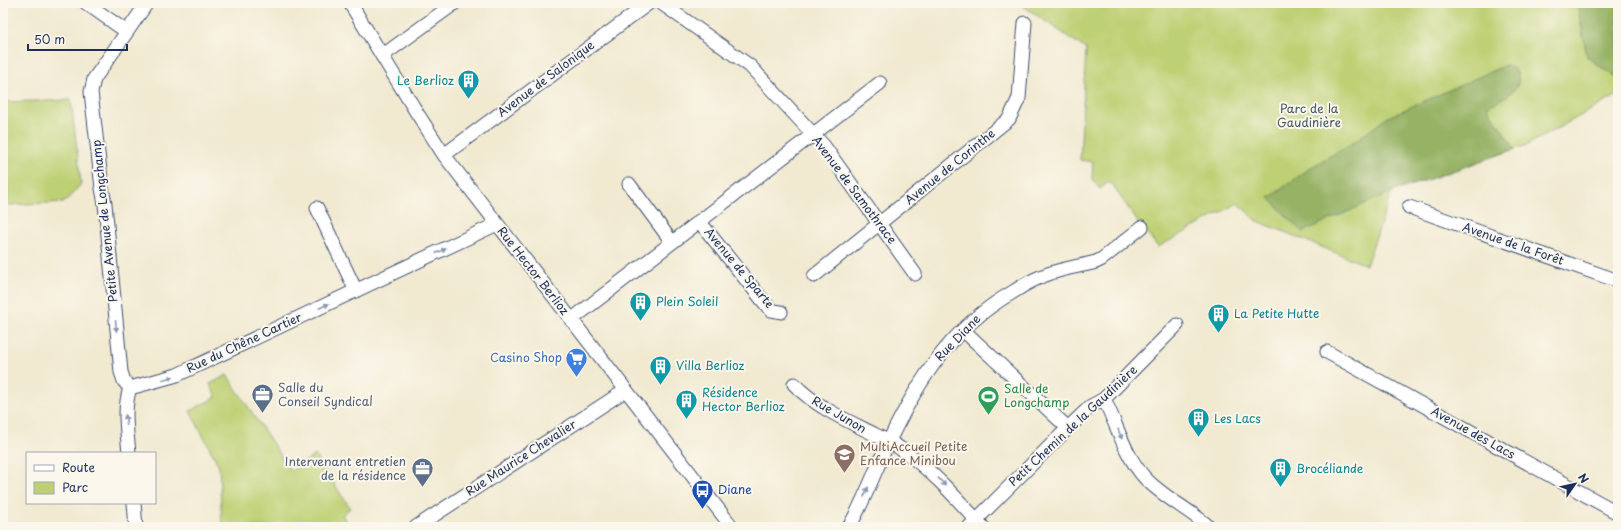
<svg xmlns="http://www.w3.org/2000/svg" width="1621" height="530" font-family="'Playpen Sans',sans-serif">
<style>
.green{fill:#bdd073;stroke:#6c8068}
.forest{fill:#96b265;stroke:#587062}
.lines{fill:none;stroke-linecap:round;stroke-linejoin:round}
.street-casing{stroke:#3b4b6f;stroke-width:15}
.street{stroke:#fff;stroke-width:13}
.oneway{fill:#8d97ae}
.labels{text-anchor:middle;stroke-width:4;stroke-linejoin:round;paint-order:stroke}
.street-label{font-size:12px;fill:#1b2f5e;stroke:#fbf7ec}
.culture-label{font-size:12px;fill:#0d838f;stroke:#fbf7ec;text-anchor:start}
.park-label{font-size:12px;fill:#445763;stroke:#fbf7ec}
.shop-label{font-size:12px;fill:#366cbe;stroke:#fbf7ec;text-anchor:end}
.service-label{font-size:12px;fill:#4e5e75;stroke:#fbf7ec;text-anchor:start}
.leisure-label{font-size:12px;fill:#27864d;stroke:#fbf7ec;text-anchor:start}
.education-label{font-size:12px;fill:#785e54;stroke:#fbf7ec;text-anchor:start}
.transit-label{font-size:12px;fill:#164399;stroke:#fbf7ec;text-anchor:start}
</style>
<rect width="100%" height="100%" fill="#fbf7ec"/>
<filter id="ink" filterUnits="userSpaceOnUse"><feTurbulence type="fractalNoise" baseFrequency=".025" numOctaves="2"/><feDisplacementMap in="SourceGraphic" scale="8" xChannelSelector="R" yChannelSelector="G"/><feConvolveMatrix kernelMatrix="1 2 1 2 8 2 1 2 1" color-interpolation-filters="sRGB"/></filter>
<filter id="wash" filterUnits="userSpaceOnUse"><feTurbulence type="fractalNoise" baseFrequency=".012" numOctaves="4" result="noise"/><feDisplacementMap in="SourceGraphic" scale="16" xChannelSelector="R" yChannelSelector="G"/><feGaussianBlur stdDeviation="0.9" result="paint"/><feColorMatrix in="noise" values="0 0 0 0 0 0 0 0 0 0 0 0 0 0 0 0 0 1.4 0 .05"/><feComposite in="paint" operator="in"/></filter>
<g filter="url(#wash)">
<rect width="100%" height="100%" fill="#f1e9d0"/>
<!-- green -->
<path class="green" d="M1019,3H1618V95L1527,145L1392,192L1366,265L1255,220L1238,203L1158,247L1137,221L1112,184L1107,183L1100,189L1092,179L1093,162L1080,160L1086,49Z
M71,100L81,184L65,202L8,205L3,102Z
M227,375L291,471L315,455L350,508L342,515L351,527H222L219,466L190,411L216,397L210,384Z"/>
<!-- forest -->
<path class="forest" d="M1577,3H1618V79L1587,57Z
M1506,65C1512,67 1516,70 1518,76C1523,92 1497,100 1487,107L1515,149L1392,192L1302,232L1269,198L1313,166L1354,142L1388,117Z"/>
</g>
<g filter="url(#ink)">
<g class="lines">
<defs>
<path id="street" d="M86,3L127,32
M350,3L417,113L444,155L732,527
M661,3L750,66L824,146L915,274
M382,56L455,3
M444,155L649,3
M629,184L672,242
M1409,207L1618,281
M317,208L356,291
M699,221L768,307L771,310L781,312
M814,276L1009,119L1019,98L1025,23
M571,320L880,83
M963,330L1068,428
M1327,352L1618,513
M794,384C816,407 846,420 874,434C883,439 893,443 901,449C932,470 957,499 983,527
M130,388L124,381L121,372L105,204L102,188L91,92L94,79L147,3
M130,388L177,375L497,224
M1104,399C1117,425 1125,456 1145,478C1164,498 1189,509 1209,527
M129,453C127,430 123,410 130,388
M134,503L136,527
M416,527L626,390
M849,527C865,500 875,470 889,441C919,379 952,327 1013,292C1025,284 1038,277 1051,273C1066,268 1081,266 1096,262L1102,259L1142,227
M969,527L1068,428L1091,406L1104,399L1177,325"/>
</defs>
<!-- street casing -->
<use href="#street" class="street-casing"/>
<!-- street -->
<use href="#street" class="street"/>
</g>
<!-- one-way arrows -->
<defs><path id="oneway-solid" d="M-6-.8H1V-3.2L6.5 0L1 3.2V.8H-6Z"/></defs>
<g class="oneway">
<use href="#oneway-solid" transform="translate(441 251) rotate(-25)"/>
<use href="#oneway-solid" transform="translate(324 306) rotate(-25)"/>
<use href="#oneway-solid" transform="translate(116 326) rotate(85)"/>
<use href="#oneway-solid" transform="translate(168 378) rotate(-16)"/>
<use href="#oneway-solid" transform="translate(126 420) rotate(-96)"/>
<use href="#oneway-solid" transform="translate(1120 434) rotate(68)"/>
<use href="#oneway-solid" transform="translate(942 482) rotate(47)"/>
<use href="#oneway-solid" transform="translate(866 492) rotate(-66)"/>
</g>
</g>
<!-- icons -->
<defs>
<symbol id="building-pin" viewBox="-11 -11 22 30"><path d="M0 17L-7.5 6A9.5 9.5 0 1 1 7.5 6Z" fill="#0f9aa8" stroke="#fbf7ec"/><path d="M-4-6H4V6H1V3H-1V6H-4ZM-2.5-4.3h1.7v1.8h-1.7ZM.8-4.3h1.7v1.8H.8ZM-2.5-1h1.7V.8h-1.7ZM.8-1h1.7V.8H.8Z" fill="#fff"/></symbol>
<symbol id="supermarket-pin" viewBox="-11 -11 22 30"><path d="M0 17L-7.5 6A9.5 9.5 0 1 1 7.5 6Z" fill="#3f7fe0" stroke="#fbf7ec"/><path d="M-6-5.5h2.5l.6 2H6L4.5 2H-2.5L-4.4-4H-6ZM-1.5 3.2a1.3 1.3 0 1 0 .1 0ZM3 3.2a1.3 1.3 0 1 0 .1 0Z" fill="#fff"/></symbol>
<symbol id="office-pin" viewBox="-11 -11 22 30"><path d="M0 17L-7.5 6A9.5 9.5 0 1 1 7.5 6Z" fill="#5c6f8a" stroke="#fbf7ec"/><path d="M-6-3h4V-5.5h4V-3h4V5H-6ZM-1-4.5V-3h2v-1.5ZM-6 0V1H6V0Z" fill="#fff"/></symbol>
<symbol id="stadium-pin" viewBox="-11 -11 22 30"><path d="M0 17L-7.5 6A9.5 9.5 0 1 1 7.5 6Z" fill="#2e9e5b" stroke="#fbf7ec"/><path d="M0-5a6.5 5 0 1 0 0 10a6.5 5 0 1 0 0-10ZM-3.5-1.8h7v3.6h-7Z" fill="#fff"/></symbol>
<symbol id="school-pin" viewBox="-11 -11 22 30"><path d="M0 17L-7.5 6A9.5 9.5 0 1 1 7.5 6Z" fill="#8d6e63" stroke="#fbf7ec"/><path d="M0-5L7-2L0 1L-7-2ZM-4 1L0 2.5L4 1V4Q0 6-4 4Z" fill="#fff"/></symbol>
<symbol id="bus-pin" viewBox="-11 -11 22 30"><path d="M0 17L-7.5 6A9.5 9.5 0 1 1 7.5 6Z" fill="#1a4fb4" stroke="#fbf7ec"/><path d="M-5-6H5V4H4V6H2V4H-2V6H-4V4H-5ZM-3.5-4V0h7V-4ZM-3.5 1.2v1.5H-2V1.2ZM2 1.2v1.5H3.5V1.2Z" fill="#fff"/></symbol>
</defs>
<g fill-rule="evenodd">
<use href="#building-pin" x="456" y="68" width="25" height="34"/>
<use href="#building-pin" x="628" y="290" width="25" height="34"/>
<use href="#building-pin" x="1206" y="302" width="25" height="34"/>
<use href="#supermarket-pin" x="564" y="346" width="25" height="34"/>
<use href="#building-pin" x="648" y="354" width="25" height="34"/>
<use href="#office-pin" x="250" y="382" width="25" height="34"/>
<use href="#stadium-pin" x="976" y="384" width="25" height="34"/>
<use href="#building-pin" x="674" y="388" width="25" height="34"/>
<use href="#building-pin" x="1186" y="406" width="25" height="34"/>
<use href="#school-pin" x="832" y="442" width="25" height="34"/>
<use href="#office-pin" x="410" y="456" width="25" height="34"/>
<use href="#building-pin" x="1268" y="456" width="25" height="34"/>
<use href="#bus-pin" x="690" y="478" width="25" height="34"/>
</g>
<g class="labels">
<!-- street labels -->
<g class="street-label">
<text transform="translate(546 79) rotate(-37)" y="4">Avenue de Salonique</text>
<text transform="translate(950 167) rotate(-39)" y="4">Avenue de Corinthe</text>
<text transform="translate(854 190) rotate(53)" y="4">Avenue de Samothrace</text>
<text transform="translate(105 221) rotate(-96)" y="4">Petite Avenue de Longchamp</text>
<text transform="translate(1513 244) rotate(19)" y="4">Avenue de la Forêt</text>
<text transform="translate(739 268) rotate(50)" y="4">Avenue de Sparte</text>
<text transform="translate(533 271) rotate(52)" y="4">Rue Hector Berlioz</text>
<text transform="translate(958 338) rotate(-46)" y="4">Rue Diane</text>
<text transform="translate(244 343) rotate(-25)" y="4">Rue du Chêne Cartier</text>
<text transform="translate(839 415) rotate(30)" y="4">Rue Junon</text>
<text transform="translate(1073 426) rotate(-43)" y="4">Petit Chemin de la Gaudinière</text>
<text transform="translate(1473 433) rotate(29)" y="4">Avenue des Lacs</text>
<text transform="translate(521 458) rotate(-33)" y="4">Rue Maurice Chevalier</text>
</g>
<!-- culture labels -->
<g class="culture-label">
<text x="454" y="85" text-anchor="end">Le Berlioz</text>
<text x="656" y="306">Plein Soleil</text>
<text x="1234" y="318">La Petite Hutte</text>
<text x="676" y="370">Villa Berlioz</text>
<text x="702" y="397">Résidence<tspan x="702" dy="14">Hector Berlioz</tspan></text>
<text x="1214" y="423">Les Lacs</text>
<text x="1296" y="473">Brocéliande</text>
</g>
<!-- park labels -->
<g class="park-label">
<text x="1309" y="113">Parc de la<tspan x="1309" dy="14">Gaudinière</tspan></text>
</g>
<!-- shop labels -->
<g class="shop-label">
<text x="562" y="362">Casino Shop</text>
</g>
<!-- service labels -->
<g class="service-label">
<text x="278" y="392">Salle du<tspan x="278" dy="14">Conseil Syndical</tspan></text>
<text x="406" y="466" text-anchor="end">Intervenant entretien<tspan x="406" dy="14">de la résidence</tspan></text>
</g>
<!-- leisure labels -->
<g class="leisure-label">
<text x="1004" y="393">Salle de<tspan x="1004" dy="14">Longchamp</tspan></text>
</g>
<!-- education labels -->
<g class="education-label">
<text x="860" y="451">MultiAccueil Petite<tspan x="860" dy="14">Enfance Minibou</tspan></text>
</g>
<!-- transit labels -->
<g class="transit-label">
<text x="718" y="494">Diane</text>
</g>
</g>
<!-- margin -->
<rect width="1621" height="530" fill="none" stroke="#fbf7ec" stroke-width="16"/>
<!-- legend -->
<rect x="26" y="452" width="130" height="52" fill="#fbf7ec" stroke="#a1a7b3"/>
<rect x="34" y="465" width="20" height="6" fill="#ffffff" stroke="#a1a7b3"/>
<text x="62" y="472" font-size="12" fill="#1b2f5e">Route</text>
<rect x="34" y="482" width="20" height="12" fill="#bdd073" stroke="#a1a7b3"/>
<text x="62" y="492" font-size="12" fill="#1b2f5e">Parc</text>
<!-- north arrow -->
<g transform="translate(1575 484) rotate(56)" stroke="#fbf7ec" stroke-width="3" paint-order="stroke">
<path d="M0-3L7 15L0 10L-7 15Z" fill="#1b2f5e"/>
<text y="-6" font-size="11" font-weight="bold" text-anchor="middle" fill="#1b2f5e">N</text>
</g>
<!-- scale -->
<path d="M28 44v6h99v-6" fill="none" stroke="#1b2f5e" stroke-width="2"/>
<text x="34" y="44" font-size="12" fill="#1b2f5e" stroke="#fbf7ec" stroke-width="3" paint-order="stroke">50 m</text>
</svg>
